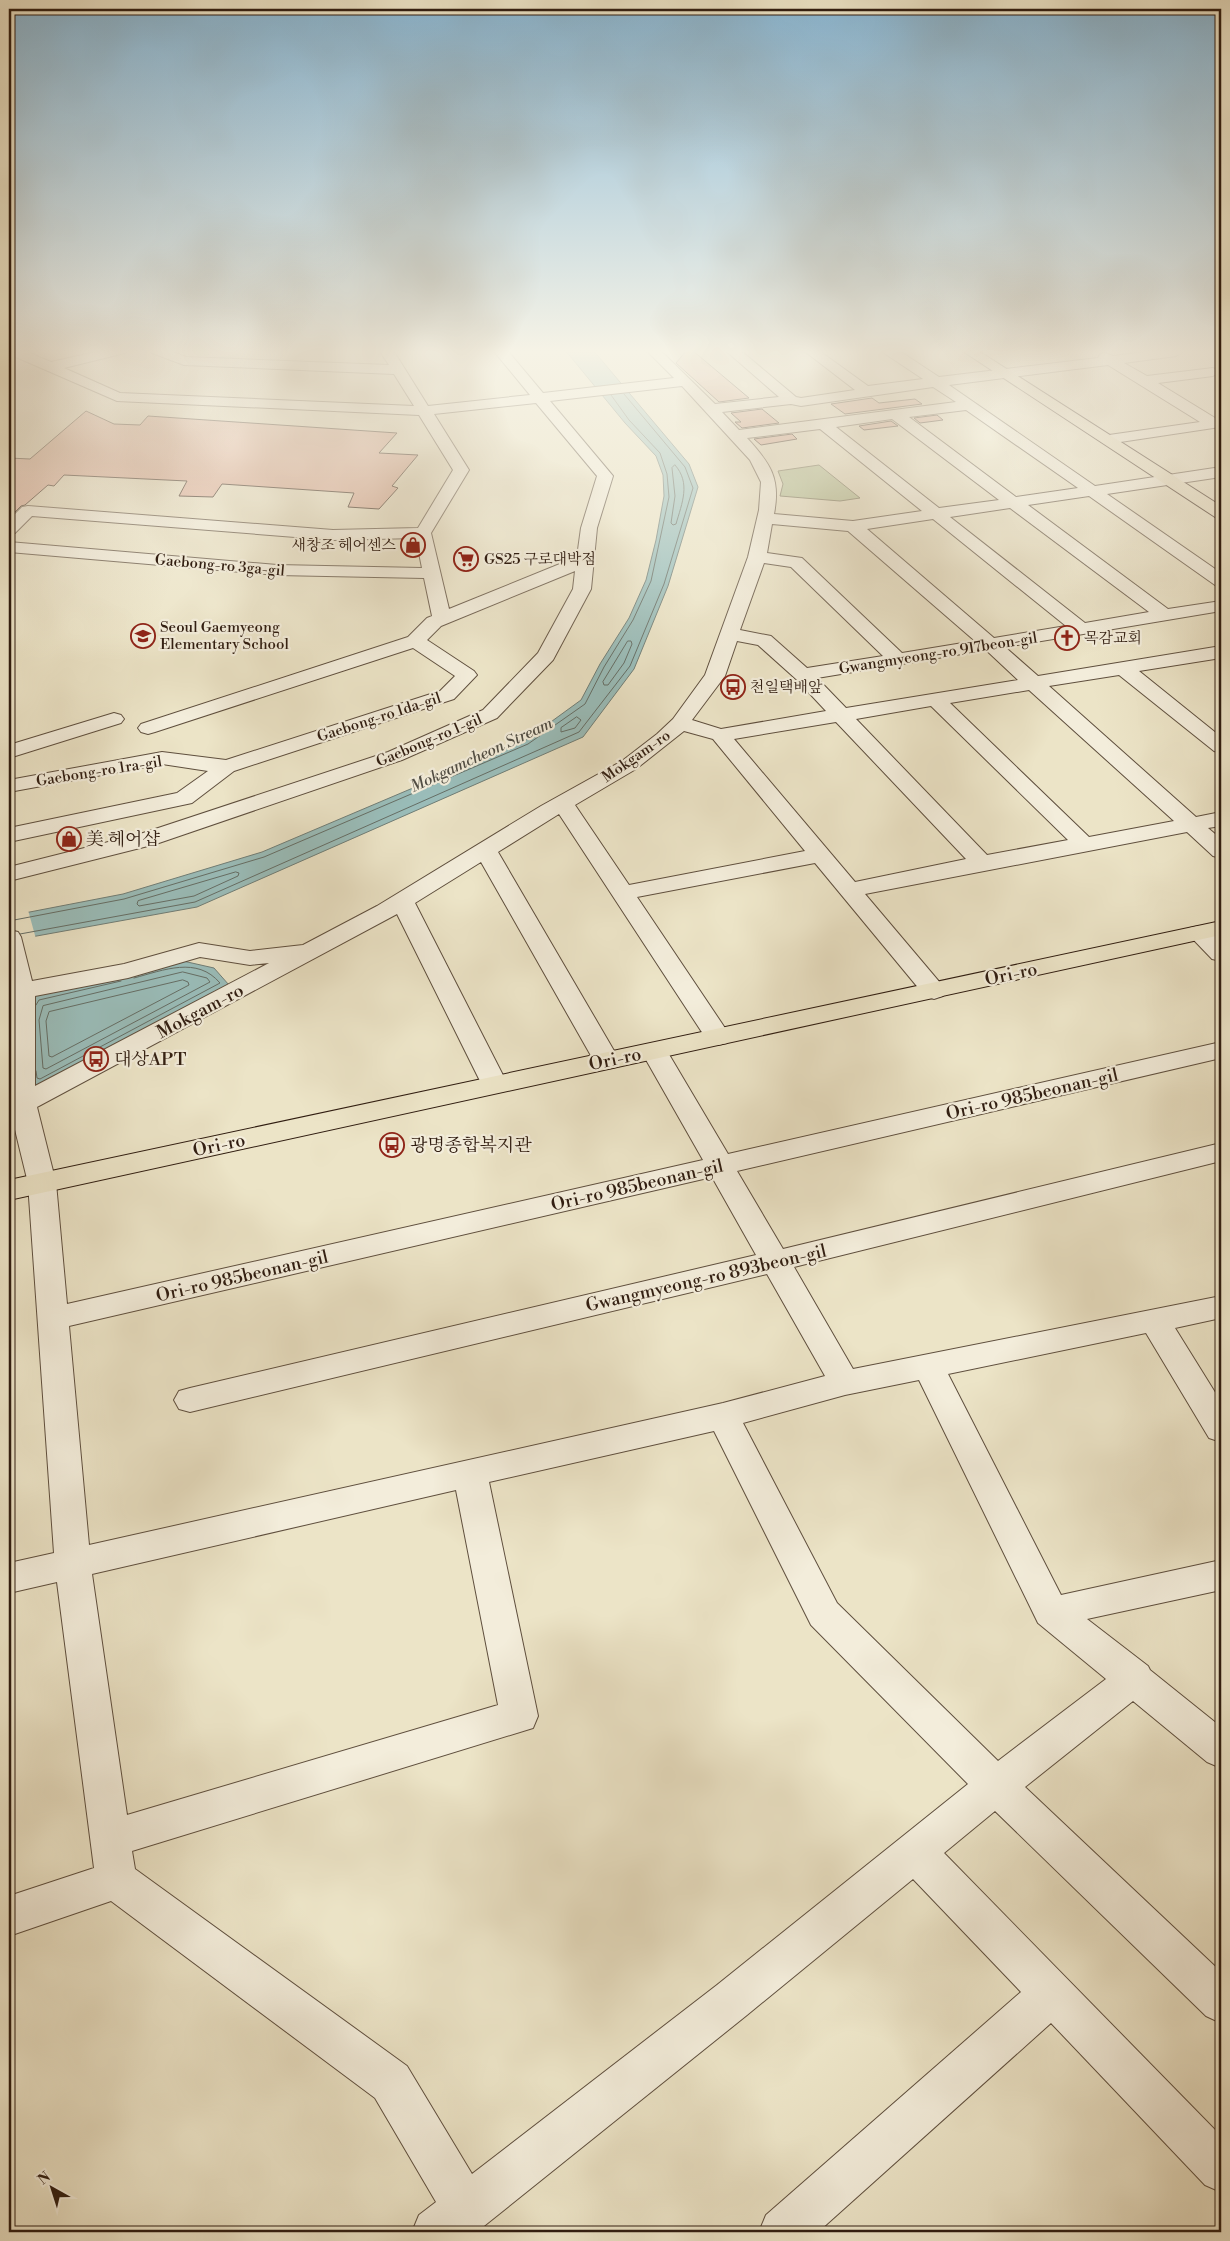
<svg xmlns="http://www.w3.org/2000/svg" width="1230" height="2241" font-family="'Libre Bodoni','Noto Serif KR',serif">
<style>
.green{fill:#b7c496;stroke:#747054}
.water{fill:#9abebb;stroke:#707e77}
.pier{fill:#ece4c7}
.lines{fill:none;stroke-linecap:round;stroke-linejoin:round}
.shore{stroke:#656e66;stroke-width:1}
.building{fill:#e3b19c;stroke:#301d11}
.minor-casing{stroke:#5f4f3e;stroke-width:2}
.major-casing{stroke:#301d11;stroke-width:2}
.minor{fill:#f3eddb;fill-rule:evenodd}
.major{fill:#ece4c7;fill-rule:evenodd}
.labels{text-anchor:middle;stroke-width:4.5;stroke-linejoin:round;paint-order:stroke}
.far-poi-label{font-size:15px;fill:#301d11;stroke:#f3eddb;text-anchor:start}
.far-street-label{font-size:15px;fill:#301d11;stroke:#f3eddb}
.far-water-label{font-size:16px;font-style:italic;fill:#504d44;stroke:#f3eddb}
.poi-label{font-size:18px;fill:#301d11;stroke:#f3eddb;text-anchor:start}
.street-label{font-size:18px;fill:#301d11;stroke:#f3eddb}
</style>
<rect width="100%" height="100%" fill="#ece4c7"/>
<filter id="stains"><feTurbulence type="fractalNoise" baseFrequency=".004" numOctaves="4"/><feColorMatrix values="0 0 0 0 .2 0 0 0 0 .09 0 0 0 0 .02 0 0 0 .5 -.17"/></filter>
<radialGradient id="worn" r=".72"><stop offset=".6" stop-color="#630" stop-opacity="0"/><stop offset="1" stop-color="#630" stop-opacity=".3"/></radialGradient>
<!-- green -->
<path class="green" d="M819,465L860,498L840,501L780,496L783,484L778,471Z"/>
<!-- water -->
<path class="water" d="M565,350H593L689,464L698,487L668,586L634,669L583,737L197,907L9,941V916L123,894L262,852L526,740L581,700L600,664L629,618L646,580L656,540L664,496L663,475L656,456L625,423Z
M183,961L214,968L229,985L32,1088L33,996Z"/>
<!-- pier -->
<path class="pier" d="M28,910L36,939L9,943V914Z"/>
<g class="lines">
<!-- shore -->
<path class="shore" d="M675,465C691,483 682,503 676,524L673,525L671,523L675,496L672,468Z
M628,641H631L632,644L624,663L608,685H604L603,682Z
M577,717L581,720L575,728L561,732V728Z
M236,872L239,873L238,876L194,896L139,906L137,904L138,901Z
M9,921L124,899L264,857L528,744L585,704L604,667L633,620L651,581L669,497L667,474L660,453L629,420L611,395
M20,934L195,902L579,732L630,666L664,584L693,488L685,467L624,394
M183,972L207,978L210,982L46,1069L43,1068L39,1020L43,1006Z
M183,980L188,982L189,985L52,1057L49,1056L46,1021L49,1012Z
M36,1005L39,1000L121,981
M36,1071L37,1078L40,1079L220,983C197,956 164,970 134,978"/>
</g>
<!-- building -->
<path class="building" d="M687,350H692L749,398L719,402L676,363Z
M872,398L879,403L915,399L922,404L845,414L831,404Z
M762,409L779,423L742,428L735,422H741L731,413Z
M86,411L114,424L140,425L148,416L397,433L379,453L418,455L392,486L398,488L379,509L348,507L354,493L222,484L213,497L179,496L187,481L64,475L54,486L48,485L25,505L21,506L9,518V458L30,459Z
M937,415L943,420L920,423L914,418Z
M891,421L898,426L864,430L859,426Z
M792,434L797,439L761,445L754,439Z"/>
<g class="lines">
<defs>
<path id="minor" d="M9,350H22L51,362L105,350H127L125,353L64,368L120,393L414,406L394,374L184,365L152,353L150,350H168L186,357L389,365L379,350H393L428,406L530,395L493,350H507L543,393L674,378L646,350H660L715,404L779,397L725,350H740L796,397L801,398L855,390L803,350H818L868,386L923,379L884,353L882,350H898L939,377L1098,358L1100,354L1105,353L1113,356L1162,350H1181L1183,352L1176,356L1124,363L1147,376L1213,368L1220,372L1213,376L1158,383L1220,421V427L1107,444L1102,442L1099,439L1102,436L1200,422L1108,365L949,385L1095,486L1221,467V477L1107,494L1221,573V586L1215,585L1089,496L1028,505L1168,609L1221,601V611L1005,647L1038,676L1221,646V658L1139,671L1221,737V753L1214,751L1119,675L1049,686L1196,817L1221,812V826L1208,828L1221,839V858L1213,856L1187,832L865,894L947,991L943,996L934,999L925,996L815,863L637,897L731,1037L727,1043L718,1045L709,1043L559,814L498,852L620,1061L616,1067L607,1069L598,1067L594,1061L481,862L415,903L508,1085L504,1091L495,1093L486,1091L482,1085L397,914L37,1107L56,1183L67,1304L703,1160L641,1051L645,1045L654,1043L663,1045L667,1051L728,1154L1221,1042V1058L737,1171L783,1249L1221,1143V1161L794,1267L853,1369L1221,1296V1318L1175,1328L1221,1402V1442L1209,1438L1146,1333L948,1374L1061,1595L1221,1560V1590L1087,1619L1148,1666L1150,1670L1221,1727V1768L1207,1762L1133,1701L1025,1787L1221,1972V2023L1206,2016L995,1811L944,1853L1221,2136V2192L1205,2185L1051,2023L818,2232H759L766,2215L1021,1992L913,1879L747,2015L484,2226L474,2232H412L419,2215L436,2202L375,2098L111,1901L9,1936V1896L94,1868L57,1582L9,1593V1563L54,1553L28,1183L9,1105V930L18,932L21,937L32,981L124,964L199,943L250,951L303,945L377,906L541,806L622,761L657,734L673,719L705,675L748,557L759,510L761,482L750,460L682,386L550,401L613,476L597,528L591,589L553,660L497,718L402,760L156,844L9,881V867L140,834L388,752L483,710L538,653L573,589L575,571L441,626L427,640L474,671L477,675L454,699L234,771L192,803L9,842V828L177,793L208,771L162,764L9,792V780L162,752L226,760L440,691L455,676L413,648L155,732L148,734L141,732L138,728L141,724L408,637L427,618L432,616L424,578L277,575L9,552V542L277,565L422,568L416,538L333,540L32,516L15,533L9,534V520L22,507L28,506L333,530L418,528L453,470L419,415L117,401L9,354ZM933,387L956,402L739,430L722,412L791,404L801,406ZM536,403L597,476L581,528L577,557L449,609L431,533L469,470L434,414ZM966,410L1078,488L1016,497L909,417ZM892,419L999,500L939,508L836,427ZM820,429L922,511L853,521L774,514C781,478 770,463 747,438ZM1010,508L1149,612L1085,623L950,517ZM933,519L1066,626L994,638L867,529ZM772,524L848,531L975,641L902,653L802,558L767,553ZM764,563L791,567L883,656L807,668L771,636L740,630ZM737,641L758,645L796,679L826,711L721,729L692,720L725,676ZM986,650L1018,680L846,708L817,678ZM1029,690L1174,821L1089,837L950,703ZM931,706L1068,840L987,855L856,719ZM836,722L966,859L855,882L734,739ZM684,731L713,739L805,851L629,885L575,805L636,769ZM200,957L250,965L269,963L35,1086V996L128,978ZM712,1177L756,1255L190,1388L179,1391L174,1400L179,1409L190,1412L767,1274L825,1376L723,1403L89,1545L69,1326ZM919,1380L1038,1623L1106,1679L998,1761L837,1603L743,1423L845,1395ZM714,1431L811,1625L968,1784L717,1985L472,2174L407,2066L135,1869L132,1851L533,1728L538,1716L489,1482ZM456,1490L498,1705L127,1815L92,1574Z
M114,713L121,715L124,719L121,723L9,758V745Z
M1199,926L1208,928L1221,941V961L1212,959L1187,933L1190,928Z"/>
<path id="major" d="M961,350H977L1221,506V518L1215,517Z
M1221,921V935L9,1200V1180Z"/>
</defs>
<!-- minor casing -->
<use href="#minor" class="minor-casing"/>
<!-- major casing -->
<use href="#major" class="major-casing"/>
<!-- minor -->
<use href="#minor" class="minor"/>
<!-- major -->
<use href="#major" class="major"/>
</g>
<!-- sky -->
<linearGradient id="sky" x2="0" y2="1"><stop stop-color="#89b8d6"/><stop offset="0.53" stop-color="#f6f3e6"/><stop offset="1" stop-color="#f6f3e6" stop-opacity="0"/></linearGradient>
<rect width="1230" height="663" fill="url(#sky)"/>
<!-- icons -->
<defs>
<symbol id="shop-ring" viewBox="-11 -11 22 22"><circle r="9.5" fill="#f3eddb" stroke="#8f2418" stroke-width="1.5"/><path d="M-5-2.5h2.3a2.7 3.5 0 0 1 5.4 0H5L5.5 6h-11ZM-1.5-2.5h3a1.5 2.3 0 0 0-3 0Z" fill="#8f2418"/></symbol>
<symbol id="supermarket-ring" viewBox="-11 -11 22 22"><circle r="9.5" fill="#f3eddb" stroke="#8f2418" stroke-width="1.5"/><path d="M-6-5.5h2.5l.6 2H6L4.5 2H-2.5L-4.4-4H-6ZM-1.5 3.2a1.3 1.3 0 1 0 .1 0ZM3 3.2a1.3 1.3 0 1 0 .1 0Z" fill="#8f2418"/></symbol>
<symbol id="school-ring" viewBox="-11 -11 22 22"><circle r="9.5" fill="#f3eddb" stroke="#8f2418" stroke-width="1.5"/><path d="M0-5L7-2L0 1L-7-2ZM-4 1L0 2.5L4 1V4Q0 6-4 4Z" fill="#8f2418"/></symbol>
<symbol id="church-ring" viewBox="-11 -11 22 22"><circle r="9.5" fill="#f3eddb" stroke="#8f2418" stroke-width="1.5"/><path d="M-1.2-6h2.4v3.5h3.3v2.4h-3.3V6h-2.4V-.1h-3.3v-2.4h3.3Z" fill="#8f2418"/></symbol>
<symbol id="bus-ring" viewBox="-11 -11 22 22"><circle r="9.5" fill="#f3eddb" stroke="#8f2418" stroke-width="1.5"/><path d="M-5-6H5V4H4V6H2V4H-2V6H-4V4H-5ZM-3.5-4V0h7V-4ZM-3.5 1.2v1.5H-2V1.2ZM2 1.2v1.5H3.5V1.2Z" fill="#8f2418"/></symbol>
</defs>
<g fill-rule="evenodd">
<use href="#shop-ring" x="399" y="531" width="28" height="28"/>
<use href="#supermarket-ring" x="452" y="545" width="28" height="28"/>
<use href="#school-ring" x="129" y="622" width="28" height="28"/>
<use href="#church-ring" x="1053" y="624" width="28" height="28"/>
<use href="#bus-ring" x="719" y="673" width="28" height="28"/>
<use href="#shop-ring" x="55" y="825" width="28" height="28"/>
<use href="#bus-ring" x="82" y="1045" width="28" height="28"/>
<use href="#bus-ring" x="378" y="1131" width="28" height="28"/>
</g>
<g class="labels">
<!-- far-poi labels -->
<g class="far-poi-label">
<text x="396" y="550" text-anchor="end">새창조 헤어센스</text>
<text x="484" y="564">GS25 구로대박점</text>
<text x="160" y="632">Seoul Gaemyeong<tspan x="160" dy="17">Elementary School</tspan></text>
<text x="1084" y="643">목감교회</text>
<text x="750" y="692">천일택배앞</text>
</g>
<!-- far-street labels -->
<g class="far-street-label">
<text transform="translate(220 565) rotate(5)" y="5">Gaebong-ro 3ga-gil</text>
<text transform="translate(938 653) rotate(-9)" y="5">Gwangmyeong-ro 917beon-gil</text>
<text transform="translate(379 717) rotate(-18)" y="5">Gaebong-ro 1da-gil</text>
<text transform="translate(429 740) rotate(-23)" y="5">Gaebong-ro 1-gil</text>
<text transform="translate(636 756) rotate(-35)" y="5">Mokgam-ro</text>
<text transform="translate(99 771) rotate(-9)" y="5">Gaebong-ro 1ra-gil</text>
</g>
<!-- far-water labels -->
<g class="far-water-label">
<text transform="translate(481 754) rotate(-25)" y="6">Mokgamcheon Stream</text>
</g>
<!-- poi labels -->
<g class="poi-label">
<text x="86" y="845">美 헤어샵</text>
<text x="114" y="1065">대상APT</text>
<text x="410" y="1151">광명종합복지관</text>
</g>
<!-- street labels -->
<g class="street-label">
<text transform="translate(1011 974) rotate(-12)" y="6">Ori-ro</text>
<text transform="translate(200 1011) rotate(-28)" y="6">Mokgam-ro</text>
<text transform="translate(615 1059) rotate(-12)" y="6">Ori-ro</text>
<text transform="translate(1032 1094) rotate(-13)" y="6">Ori-ro 985beonan-gil</text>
<text transform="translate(219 1145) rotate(-12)" y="6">Ori-ro</text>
<text transform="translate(637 1185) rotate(-13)" y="6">Ori-ro 985beonan-gil</text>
<text transform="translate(242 1276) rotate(-13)" y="6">Ori-ro 985beonan-gil</text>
<text transform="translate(706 1278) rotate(-13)" y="6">Gwangmyeong-ro 893beon-gil</text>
</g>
</g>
<!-- margin -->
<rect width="1230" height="2241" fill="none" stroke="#ece4c7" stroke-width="30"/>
<rect x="10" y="10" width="1210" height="2221" fill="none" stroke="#301d11" stroke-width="2.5"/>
<rect x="15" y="15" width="1200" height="2211" fill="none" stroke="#301d11"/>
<!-- north arrow -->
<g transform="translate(52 2188) rotate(321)" stroke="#f3eddb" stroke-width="4" paint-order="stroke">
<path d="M0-4L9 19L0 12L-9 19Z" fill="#301d11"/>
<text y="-8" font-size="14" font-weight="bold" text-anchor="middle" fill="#301d11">N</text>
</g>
<rect width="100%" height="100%" filter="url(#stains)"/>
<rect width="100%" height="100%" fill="url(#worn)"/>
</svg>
